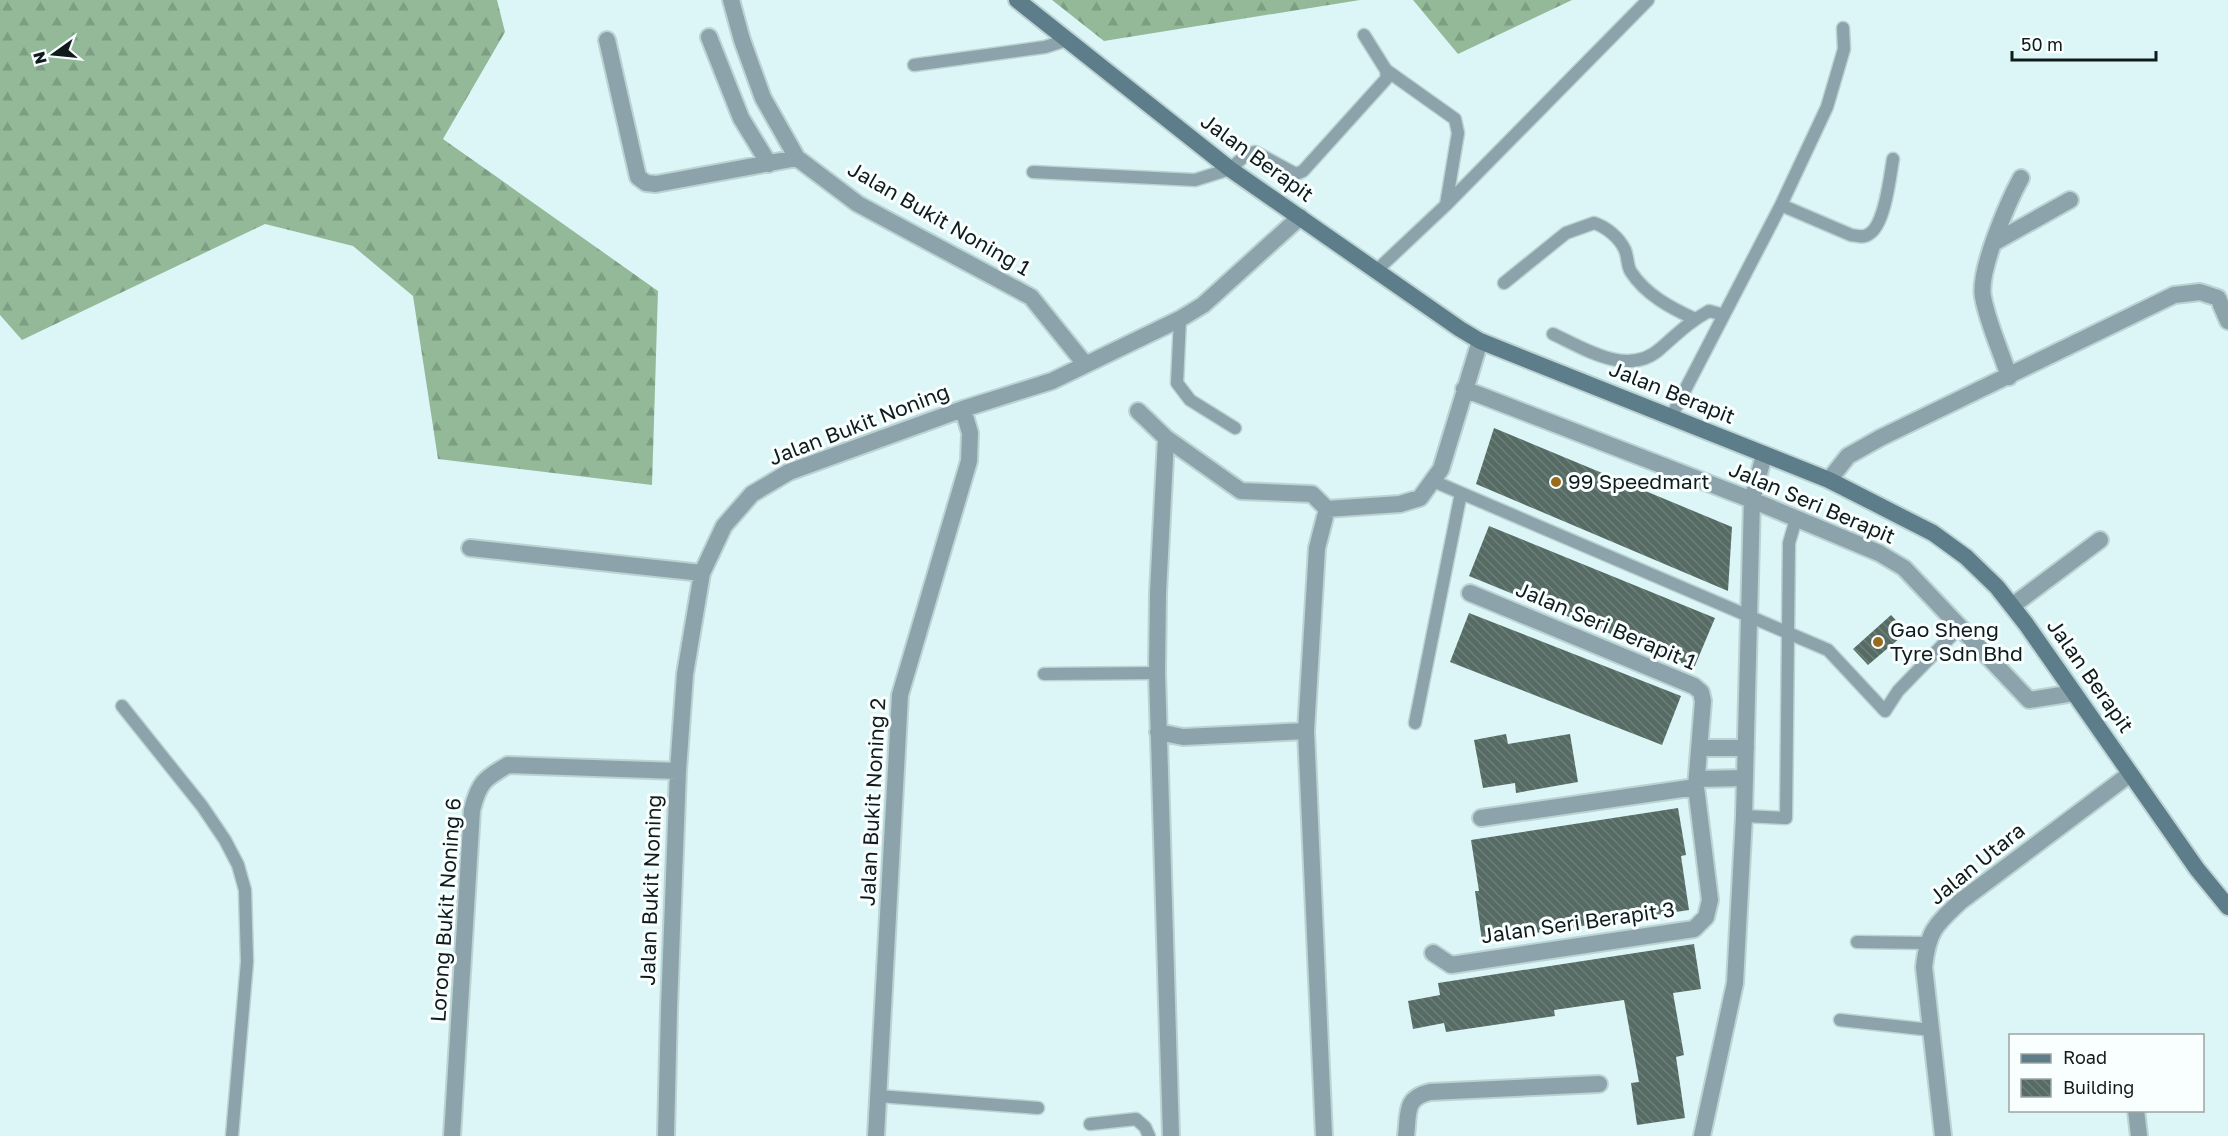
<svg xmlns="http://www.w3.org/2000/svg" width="2228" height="1136" font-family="'Golos Text',sans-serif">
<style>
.forest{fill:url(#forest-firs)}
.building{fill:url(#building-back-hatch)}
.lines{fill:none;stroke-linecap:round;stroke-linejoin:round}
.service-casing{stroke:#bcd3d4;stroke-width:15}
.minor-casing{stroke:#bcd3d4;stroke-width:20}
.tertiary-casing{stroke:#bcd3d4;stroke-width:20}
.secondary-casing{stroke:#bcd3d4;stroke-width:20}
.service{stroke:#8da3ab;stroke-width:12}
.minor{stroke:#8da3ab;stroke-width:16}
.tertiary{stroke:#8da3ab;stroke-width:16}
.secondary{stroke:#5d7d8a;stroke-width:16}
.poi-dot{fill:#996b1b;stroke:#f9ffff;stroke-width:2}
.labels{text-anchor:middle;stroke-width:6;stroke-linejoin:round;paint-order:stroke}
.street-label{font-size:21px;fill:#111b1b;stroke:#f9ffff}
.poi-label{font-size:21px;fill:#111b1b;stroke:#f9ffff;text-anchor:start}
</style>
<defs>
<pattern id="forest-firs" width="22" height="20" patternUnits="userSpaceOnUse" patternTransform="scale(1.5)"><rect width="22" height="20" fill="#93b999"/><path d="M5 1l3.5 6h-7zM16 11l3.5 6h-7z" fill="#7e9e83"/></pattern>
<pattern id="building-back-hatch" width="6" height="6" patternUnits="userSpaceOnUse" patternTransform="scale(1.5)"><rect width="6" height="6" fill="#566b64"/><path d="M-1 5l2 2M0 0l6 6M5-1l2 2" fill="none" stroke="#6e7f7a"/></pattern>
</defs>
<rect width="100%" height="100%" fill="#dcf6f7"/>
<!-- forest -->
<path class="forest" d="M0,0H497L505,32L443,139L658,291L652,485L438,459L413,296L353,246L265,224L22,340L0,315Z
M1052,0H1360L1104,41Z
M1413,0H1572L1458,54Z"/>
<!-- building -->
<path class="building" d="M1494,428L1732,527L1728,591L1476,484Z
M1489,526L1715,618L1694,668L1469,576Z
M1469,613L1681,696L1662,745L1450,662Z
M1891,615L1907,632L1868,665L1853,649Z
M1506,734L1508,744L1570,734L1578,782L1516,793L1515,783L1483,788L1474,740Z
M1678,808L1686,855L1681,856L1689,910L1482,941L1475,891H1479L1471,840Z
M1694,944L1701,989L1673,993L1684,1055L1676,1057L1685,1118L1637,1125L1631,1083L1639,1082L1624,1000L1554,1010L1555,1016L1446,1032L1444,1023L1413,1029L1408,1001L1440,995L1438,983Z"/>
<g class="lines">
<defs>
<path id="service" d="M914,65L1045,47L1067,40
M1386,70L1455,119L1458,133L1446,205
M1033,172L1195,180L1230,169L1247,154L1255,152L1296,174L1303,171L1387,78L1386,70L1364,35
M1781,205L1851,235C1857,236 1864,238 1869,234C1885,225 1890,176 1893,159
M1377,270L1446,205L1648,0
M1504,283L1566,233L1594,223C1606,227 1619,237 1625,250C1628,257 1627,266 1631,272C1646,295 1671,308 1695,319
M1180,319L1177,383L1190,400L1235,428
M1553,334C1585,349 1629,378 1661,348C1678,333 1689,322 1709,311L1724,315
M1671,417L1781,205L1827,107L1844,49L1843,28
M1433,481L1828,650L1885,711L1898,691L1960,627
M1044,674L1157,673
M122,706L202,806L225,840L238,865L245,890L247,962L232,1136
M1415,723L1461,493
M1744,816L1786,818L1789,543L1796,519
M1857,942L1927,943
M1840,1020L1931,1030
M878,1096L1038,1108
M1090,1124L1136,1119L1145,1127L1149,1136"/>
<path id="minor" d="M731,0L742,40L763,98L797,158
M709,37L741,118L769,164
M607,40L638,177L646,183L656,184L797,158L858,204L1031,297L1085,364
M1995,242L2070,200
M2009,377C2001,351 1988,324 1983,297C1978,271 2008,202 2021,178
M1464,389L1752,500L1879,553L1904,568L2029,700L2074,693
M1138,411L1166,438L1241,491L1312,494L1327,509
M1166,438L1158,593L1157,673L1171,1136
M1829,480L1848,456L1880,438L2174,295L2200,292L2218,298L2228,321
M470,548L702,573
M2012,606L2100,540
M1158,732L1183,737L1306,731
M1700,748H1746
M1697,779L1745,778
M1481,818L1696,787
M1433,953L1451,965L1694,929L1706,917L1710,900L1696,787L1703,701L1701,692L1694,686L1470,593
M2136,1110L2139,1136
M452,1136L472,810C479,782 484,779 508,765L678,771
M666,1136L669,1008L678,771L685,674L702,573L724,526L752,494L789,472L963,409L1052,381L1180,319L1203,305L1300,217
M876,1136L900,695L969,461L970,433L963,409
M1324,1136L1306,731L1317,548L1327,509L1400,504L1420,498L1441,469L1480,341
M1406,1136C1409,1113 1404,1098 1430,1092L1599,1084
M1702,1136L1735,983L1744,816L1752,500L1764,455"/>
<path id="tertiary" d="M1943,1136L1924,967C1928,931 1935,925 1961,901L2130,774"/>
<path id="secondary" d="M1017,0L1230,169L1460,329L1480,341L1829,480L1933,533L1966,557L1997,587L2026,624L2197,869L2228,907"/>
</defs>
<!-- service casing -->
<use href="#service" class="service-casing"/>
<!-- minor casing -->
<use href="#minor" class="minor-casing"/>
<!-- tertiary casing -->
<use href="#tertiary" class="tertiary-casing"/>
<!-- secondary casing -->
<use href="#secondary" class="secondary-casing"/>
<!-- service -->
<use href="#service" class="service"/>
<!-- minor -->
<use href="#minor" class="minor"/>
<!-- tertiary -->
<use href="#tertiary" class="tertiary"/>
<!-- secondary -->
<use href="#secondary" class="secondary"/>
</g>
<!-- markers -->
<g class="poi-dot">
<circle cx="1556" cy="482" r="6"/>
<circle cx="1878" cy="642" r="6"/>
</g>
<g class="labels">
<!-- street labels -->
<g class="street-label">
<text transform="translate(1257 158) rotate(36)" y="7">Jalan Berapit</text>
<text transform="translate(939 219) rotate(30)" y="7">Jalan Bukit Noning 1</text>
<text transform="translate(1672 393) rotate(22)" y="7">Jalan Berapit</text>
<text transform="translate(859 425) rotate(-21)" y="7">Jalan Bukit Noning</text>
<text transform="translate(1812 503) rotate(23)" y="7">Jalan Seri Berapit</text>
<text transform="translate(1606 626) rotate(23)" y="7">Jalan Seri Berapit 1</text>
<text transform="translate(2090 676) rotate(55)" y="7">Jalan Berapit</text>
<text transform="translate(873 802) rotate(-87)" y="7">Jalan Bukit Noning 2</text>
<text transform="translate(1977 864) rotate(-39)" y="7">Jalan Utara</text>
<text transform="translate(651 890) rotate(-88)" y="7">Jalan Bukit Noning</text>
<text transform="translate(446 910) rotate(-86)" y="7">Lorong Bukit Noning 6</text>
<text transform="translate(1578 923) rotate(-8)" y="7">Jalan Seri Berapit 3</text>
</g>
<!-- poi labels -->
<g class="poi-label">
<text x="1568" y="489">99 Speedmart</text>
<text x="1890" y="637">Gao Sheng<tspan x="1890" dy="24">Tyre Sdn Bhd</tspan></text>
</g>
</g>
<!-- legend -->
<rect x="2009" y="1034" width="195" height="78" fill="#f9ffff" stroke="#9ca4a4" stroke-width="1.5"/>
<rect x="2021" y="1054" width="30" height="9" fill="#5d7d8a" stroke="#9ca4a4" stroke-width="1.5"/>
<text x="2063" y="1064" font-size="18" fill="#111b1b">Road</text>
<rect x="2021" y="1079" width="30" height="18" fill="url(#building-back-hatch)" stroke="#9ca4a4" stroke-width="1.5"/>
<text x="2063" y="1094" font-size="18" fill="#111b1b">Building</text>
<!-- north arrow -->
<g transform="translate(54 54) rotate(255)" stroke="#f9ffff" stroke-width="4.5" paint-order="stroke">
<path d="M0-4.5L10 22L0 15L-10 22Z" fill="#111b1b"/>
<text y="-9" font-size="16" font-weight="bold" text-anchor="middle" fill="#111b1b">N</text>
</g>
<!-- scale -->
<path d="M2012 51v9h144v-9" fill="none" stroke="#111b1b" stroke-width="3"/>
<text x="2021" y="51" font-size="18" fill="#111b1b" stroke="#f9ffff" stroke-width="4.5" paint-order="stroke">50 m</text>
</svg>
